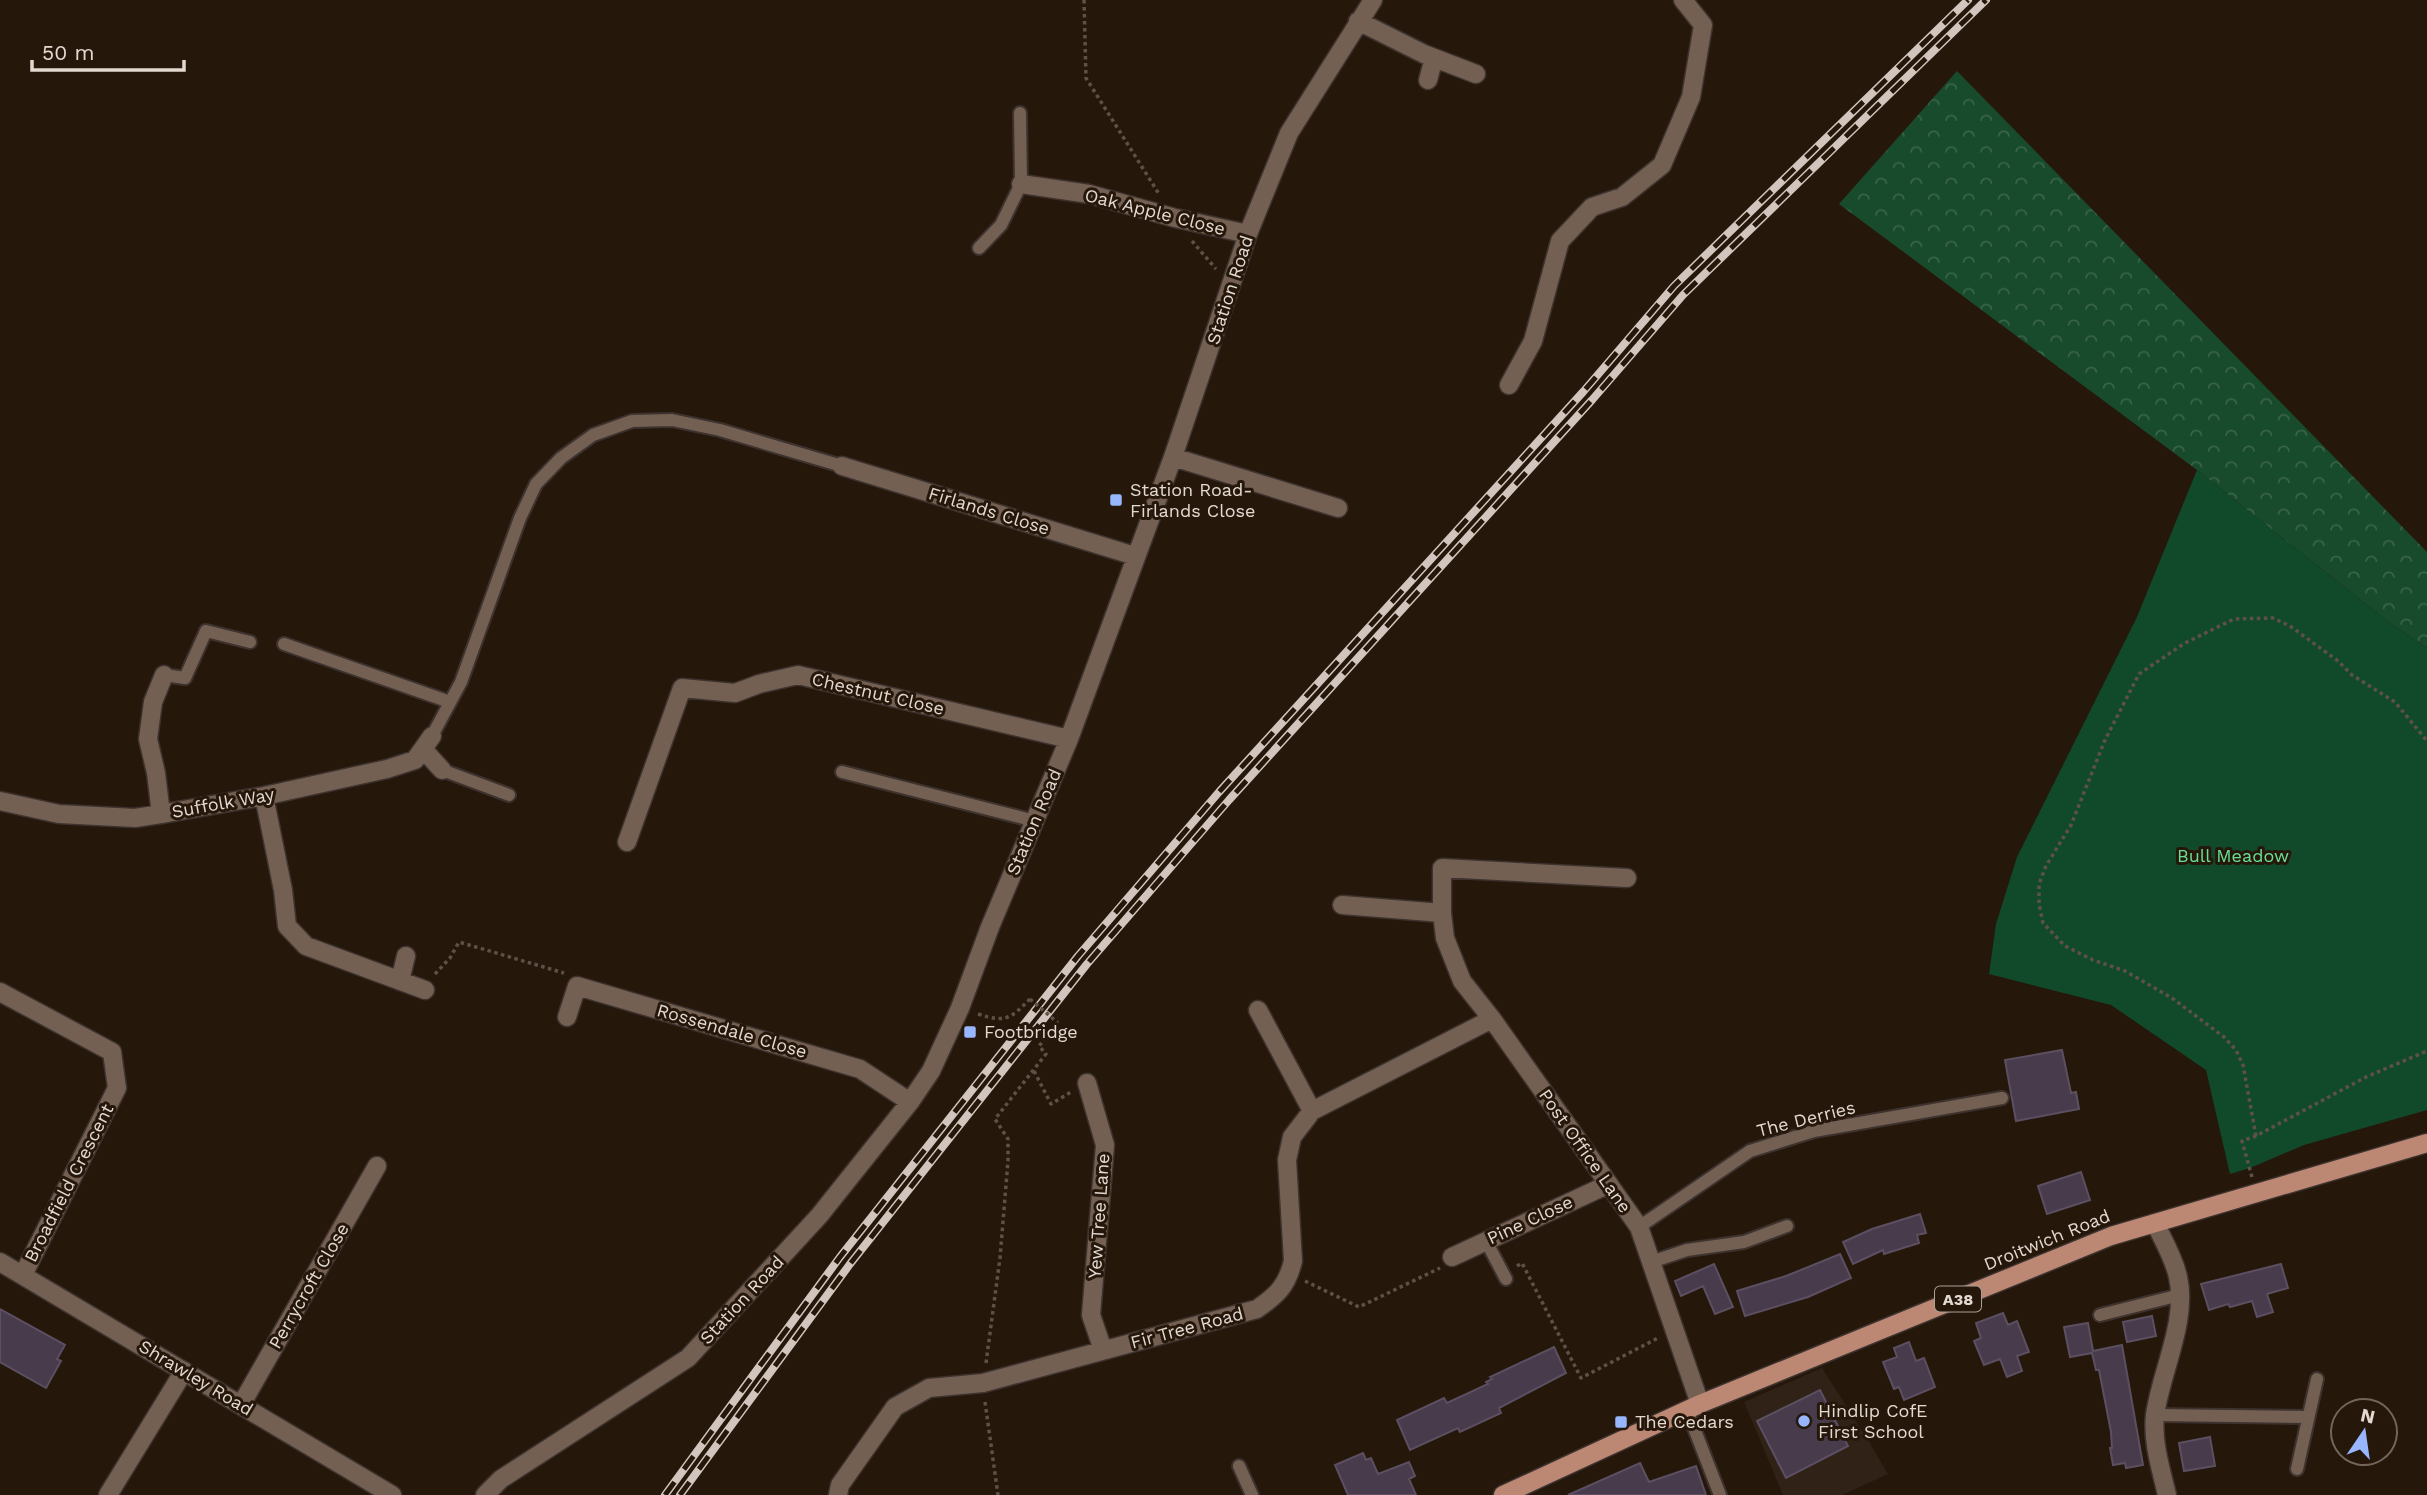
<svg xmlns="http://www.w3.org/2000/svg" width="2427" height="1495" viewBox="0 0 2427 1495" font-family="'Work Sans',sans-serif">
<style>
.commercial{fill:#302217}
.green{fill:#114a2a}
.forest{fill:url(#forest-crowns)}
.building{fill:#473b4c;stroke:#5b4f61;stroke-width:2}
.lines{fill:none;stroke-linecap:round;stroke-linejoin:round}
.service-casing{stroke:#3d322e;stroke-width:16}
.minor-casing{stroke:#3d322e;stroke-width:21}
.primary-casing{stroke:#3d322e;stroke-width:21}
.path{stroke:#5f5147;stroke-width:3.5;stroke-dasharray:3.5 3.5;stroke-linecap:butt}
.service{stroke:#736052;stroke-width:12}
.minor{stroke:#736052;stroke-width:18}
.primary{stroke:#bc8874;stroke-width:18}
.rail-casing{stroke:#d1c5bd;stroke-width:8}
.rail{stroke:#26170b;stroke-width:5;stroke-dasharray:16;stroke-linecap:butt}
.path-bridge{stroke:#5f5147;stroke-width:3.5;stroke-dasharray:3.5 3.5;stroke-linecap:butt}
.poi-dot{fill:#97b6fd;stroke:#26170b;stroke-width:2.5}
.labels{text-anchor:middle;stroke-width:6;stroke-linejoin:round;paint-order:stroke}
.shield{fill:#26170b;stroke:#ab9f96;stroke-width:2}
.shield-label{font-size:16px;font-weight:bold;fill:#e4d9d1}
.street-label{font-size:18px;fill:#e4d9d1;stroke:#26170b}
.poi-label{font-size:18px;fill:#e4d9d1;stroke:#26170b;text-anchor:start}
.park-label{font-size:18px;fill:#65e094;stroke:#26170b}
</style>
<defs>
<pattern id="forest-crowns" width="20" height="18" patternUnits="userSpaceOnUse" patternTransform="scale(1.75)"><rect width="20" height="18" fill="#184a2c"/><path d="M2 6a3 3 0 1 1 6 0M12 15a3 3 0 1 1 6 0" fill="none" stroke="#39644a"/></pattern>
</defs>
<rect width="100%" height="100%" fill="#26170b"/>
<path class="commercial" d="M1822 1368 1868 1440 1888 1474 1842 1495H1783L1744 1402Z"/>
<path class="green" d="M2197 470 2391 624 2427 648V1110L2304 1145 2250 1168 2230 1174 2206 1070 2111 1005 1989 974 1996 924 2017 857 2137 617Z"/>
<path class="forest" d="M1957 71 2427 552V648L2391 624 2197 470 1839 204Z"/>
<path class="building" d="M2062 1050 2071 1093 2076 1092 2079 1109 2016 1121 2005 1060Z
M2081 1172 2090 1200 2047 1214 2038 1186Z
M1920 1214 1926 1233 1917 1235 1919 1243 1884 1254 1883 1250 1853 1264 1843 1242 1872 1229Z
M1840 1254 1851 1278 1808 1297 1745 1316 1737 1291 1786 1276Z
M1714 1264 1733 1307 1715 1314 1703 1286 1681 1296 1675 1281Z
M2281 1264 2288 1288 2267 1294 2273 1312 2257 1317 2252 1301 2230 1307 2228 1304 2209 1310 2201 1284Z
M0 1309 65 1345 57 1359 61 1361 46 1388 0 1362Z
M2003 1313 2008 1325 2017 1321 2029 1352 2017 1356 2022 1371 2007 1377 2000 1359 1984 1365 1974 1341 1981 1338 1976 1323Z
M2152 1316 2156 1336 2127 1342 2123 1322Z
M2088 1323 2093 1351 2122 1345 2143 1465 2126 1468 2125 1463 2113 1465 2110 1448H2112L2111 1432 2099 1370H2096L2092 1353 2070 1357 2064 1327Z
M1909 1342 1916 1361 1924 1358 1935 1387 1904 1400 1899 1387 1894 1389 1883 1362 1897 1357 1894 1348Z
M1554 1347 1566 1373 1499 1408 1501 1413 1460 1432 1458 1428 1410 1450 1397 1420 1444 1398 1447 1403 1488 1384 1486 1382 1492 1379 1490 1377Z
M1820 1390 1848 1446 1786 1478 1757 1421Z
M2210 1437 2215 1466 2184 1471 2179 1443Z
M1363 1453 1366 1460 1371 1458 1378 1474 1409 1462 1415 1476 1409 1479 1416 1495H1348L1335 1465Z
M1640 1463 1649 1482 1696 1466 1706 1495H1568Z"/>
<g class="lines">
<g class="service-casing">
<path id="service" d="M979 248 1001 225 1021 184 1020 113
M284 644 450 702
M164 675 185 678 206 631 250 642
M432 736 461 682 520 518 536 484 561 458 593 435 632 421 672 420 720 430 842 466
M442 770 509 795
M842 772 1035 821
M1639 1227 1750 1151 1814 1131 2002 1098
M1486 1241 1506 1279
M1651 1262 1687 1250 1744 1242 1787 1226
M2100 1315 2180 1295
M1687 1410 1720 1495
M2155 1415 2308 1417
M1239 1466 1252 1495
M2297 1469 2317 1379"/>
</g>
<g class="minor-casing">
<path id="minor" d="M1358 21 1424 54 1476 74
M1428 80 1434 58
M1021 184 1089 194 1175 218 1248 234
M1509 385 1533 341 1560 241 1592 207 1622 197 1662 165 1691 97 1703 25 1683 0
M1173 457 1338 508
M842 466 1135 556
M423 749 442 770
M264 796 283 890 287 926 306 946 425 990
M0 801 59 814 135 818 161 814 264 796 387 769 415 760 432 736
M161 814 156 773 148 739 153 702 164 675
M627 842 682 688 735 693 759 684 798 675 1069 739
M1342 905 1442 913V868L1627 878
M1442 913 1445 938 1462 981 1492 1019 1639 1227 1700 1404
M400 981 406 956
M0 992 112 1052 117 1088 23 1275
M1258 1010 1312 1111
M567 1017 577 986 860 1069 910 1102
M1087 1083 1105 1145 1091 1315 1103 1350
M2155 1223C2163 1240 2174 1258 2178 1277 2188 1320 2161 1372 2155 1415 2152 1442 2161 1469 2167 1495
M1452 1257 1609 1184
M0 1262 392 1495
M241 1405 377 1166
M108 1495 184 1371
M485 1495 501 1479 688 1358 819 1216 910 1102 931 1071 960 1008 990 927 1069 739 1173 457 1248 234 1289 133 1373 0
M838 1495 840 1485 895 1407 929 1388 983 1383 1257 1309C1277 1295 1287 1286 1293 1261L1287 1160 1292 1137 1312 1111 1492 1019"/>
</g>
<g class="primary-casing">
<path id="primary" d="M1503 1495 1700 1404 2111 1236 2427 1143"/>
</g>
<path class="path" d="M1084 0 1086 78 1159 194
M1192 241 1216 269
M435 974 450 958 459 942 564 973
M978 1014C1006 1023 1010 1019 1030 999
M1034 1071 1051 1104 1071 1092
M2256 1136 2243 1065 2236 1050 2224 1037 2172 998 2125 971 2093 960 2065 946 2043 923 2039 904V884L2046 866 2071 825 2105 740 2139 674 2185 643 2234 619 2273 618 2290 626 2338 661 2352 675 2395 702 2427 741
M2252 1177 2242 1141 2256 1136 2366 1077 2427 1051
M1517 1266 1522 1263 1581 1378 1658 1338
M1305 1281 1359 1307 1440 1268
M986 1363 1000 1258 1008 1161V1139L995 1119 1046 1054 1039 1046 1058 1023
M985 1402 998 1495"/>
<use href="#service" class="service"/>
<use href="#minor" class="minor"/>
<use href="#primary" class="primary"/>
<g class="rail-casing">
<path id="rail" d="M665 1495 840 1257 1078 956 1219 792 1583 392 1674 286 1968 0
M680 1495 850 1264 1087 964 1229 800 1592 400 1683 295 1986 0"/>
</g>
<use href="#rail" class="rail"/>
<path class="path-bridge" d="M1030 999 1058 1023"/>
</g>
<g class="poi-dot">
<rect x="1109" y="493" width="14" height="14" rx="3.5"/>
<rect x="963" y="1025" width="14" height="14" rx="3.5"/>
<circle cx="1804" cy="1421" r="7"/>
<rect x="1614" y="1415" width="14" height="14" rx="3.5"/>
</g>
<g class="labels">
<rect class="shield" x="1935" y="1286.5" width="46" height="25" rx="5"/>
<g class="shield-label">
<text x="1958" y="1305">A38</text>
</g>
<g class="street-label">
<text transform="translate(1155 212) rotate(14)" y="6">Oak Apple Close</text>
<text transform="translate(1230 290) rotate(-72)" y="6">Station Road</text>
<text transform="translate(989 511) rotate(17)" y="6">Firlands Close</text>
<text transform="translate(878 694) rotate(13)" y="6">Chestnut Close</text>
<text transform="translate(223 803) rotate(-10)" y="6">Suffolk Way</text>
<text transform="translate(1034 822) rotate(-67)" y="6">Station Road</text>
<text transform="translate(732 1031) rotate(16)" y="6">Rossendale Close</text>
<text transform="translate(1806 1119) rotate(-14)" y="6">The Derries</text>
<text transform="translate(1585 1151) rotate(55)" y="6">Post Office Lane</text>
<text transform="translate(69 1183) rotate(-63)" y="6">Broadfield Crescent</text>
<text transform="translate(1099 1216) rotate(-86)" y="6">Yew Tree Lane</text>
<text transform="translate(1530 1220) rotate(-25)" y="6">Pine Close</text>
<text transform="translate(2047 1240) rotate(-22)" y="6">Droitwich Road</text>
<text transform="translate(309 1286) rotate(-60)" y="6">Perrycroft Close</text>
<text transform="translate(742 1300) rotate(-47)" y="6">Station Road</text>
<text transform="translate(1187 1328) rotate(-15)" y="6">Fir Tree Road</text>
<text transform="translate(196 1378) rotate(31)" y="6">Shrawley Road</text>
</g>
<g class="poi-label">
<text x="1130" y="496">Station Road-<tspan x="1130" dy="21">Firlands Close</tspan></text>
<text x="984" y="1038">Footbridge</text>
<text x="1818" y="1417">Hindlip CofE<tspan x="1818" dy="21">First School</tspan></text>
<text x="1635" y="1428">The Cedars</text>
</g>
<g class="park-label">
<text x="2233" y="862">Bull Meadow</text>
</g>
</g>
<g transform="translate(2364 1432) rotate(13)"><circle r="33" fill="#26170b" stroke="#72655a" stroke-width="2"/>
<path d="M0-5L12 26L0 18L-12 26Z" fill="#97b6fd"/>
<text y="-10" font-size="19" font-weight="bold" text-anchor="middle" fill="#e4d9d1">N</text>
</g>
<path d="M32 60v10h152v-10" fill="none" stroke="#e4d9d1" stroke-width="3.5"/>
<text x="42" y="60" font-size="21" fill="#e4d9d1" stroke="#26170b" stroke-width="5" paint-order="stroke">50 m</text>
</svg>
